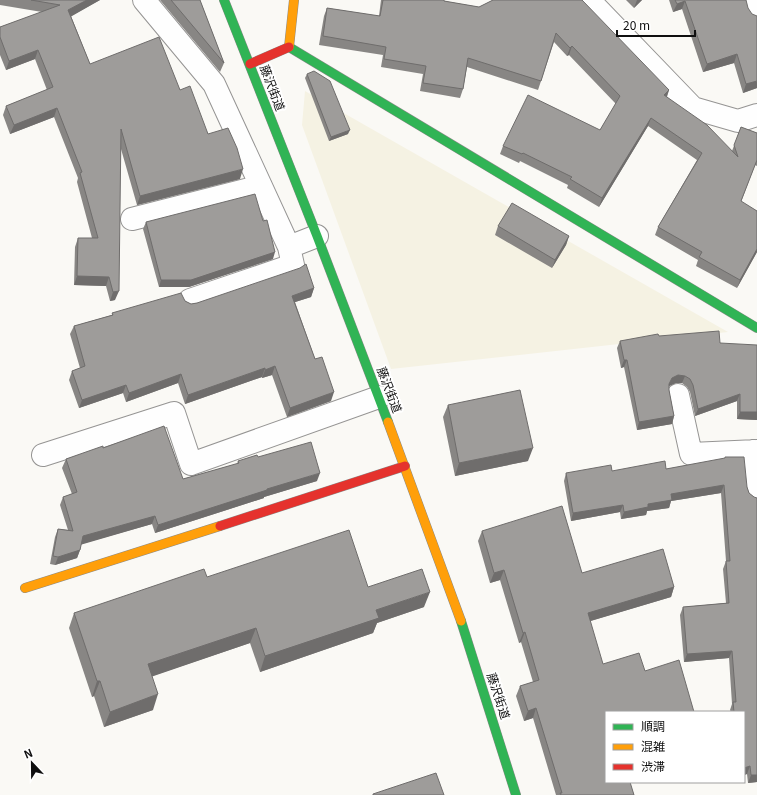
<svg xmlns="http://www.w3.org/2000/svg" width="757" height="795" viewBox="0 0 757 795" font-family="Georgia,'Noto Sans JP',serif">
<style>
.farmland{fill:#f5f2e3}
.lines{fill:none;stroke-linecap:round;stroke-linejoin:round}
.street-casing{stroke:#959493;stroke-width:24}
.fast-casing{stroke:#8b8b89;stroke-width:10}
.slow-casing{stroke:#8b8b89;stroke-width:10}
.jam-casing{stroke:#8b8b89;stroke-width:10}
.street{stroke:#fefefe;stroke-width:22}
.fast{stroke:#30b455;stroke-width:9}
.slow{stroke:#ff9f0a;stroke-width:9}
.jam{stroke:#e5322d;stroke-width:9}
.wall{fill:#888684}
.shaded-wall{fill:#6f6d6c}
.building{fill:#9e9c9a;stroke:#6f6d6c}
.labels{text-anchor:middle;stroke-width:4;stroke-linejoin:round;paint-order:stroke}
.street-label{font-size:12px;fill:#0f0f0f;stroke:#fff}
</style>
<rect width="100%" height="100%" fill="#faf9f5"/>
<path class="farmland" d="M305 91 728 332 391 369 302 125Z"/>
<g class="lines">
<g class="street-casing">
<path id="street" d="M144 0 214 84 289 247 317 236
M589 0 693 108 738 121 757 115
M753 0 757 13
M132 219 261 186
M190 300 293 265 289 247
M678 395 691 454 757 451
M753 451 757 494
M43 455 174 413 191 464 379 397"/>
</g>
<g class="fast-casing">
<path id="fast" d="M224 0 317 236 388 422
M289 47 757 328
M461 621 516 795"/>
</g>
<g class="slow-casing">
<path id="slow" d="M289 47 294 0
M388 422 461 621
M25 588 220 526"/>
</g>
<g class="jam-casing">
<path id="jam" d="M250 64 289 47
M220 526 405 466"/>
</g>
<use href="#street" class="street"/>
<use href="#fast" class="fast"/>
<use href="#slow" class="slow"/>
<use href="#jam" class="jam"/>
</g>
<path class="wall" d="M0 0H100L71 16 90 64 180 90 208 134 240 179 137 205 121 149 115 300 110 301 106 286 74 285 75 247 78 238H92L77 182 78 178 54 117 10 134 3 115 6 106 47 90 35 59 6 70 0 55V27L42 12 0 5Z
M160 0H200L224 63 220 72Z
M381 0H444V1L479 7 493 0 669 90 667 97 732 151 741 127 757 133V166L755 165 741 202 757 211V252L737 288 696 266 698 260 655 235 658 227 697 160 648 126 599 207 567 188 568 185 520 161 519 163 500 154 503 146 600 130 616 104 569 55 567 56 554 42 538 90 467 67 463 89 460 98 420 91 423 74 381 67 383 55 319 45 324 16 327 8 379 16Z
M626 0H642L634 8Z
M669 0H746L757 88 743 93 734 63 703 72 682 9 673 12Z
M307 74 348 134 329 141 305 78Z
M146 222 273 259 189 287H159L143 229Z
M498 226 569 236 566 245 552 268 495 235Z
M314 288 311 297 295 302 315 359 331 401 287 417 272 375 262 378V377L185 404 178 383 126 402 123 393 79 408 69 380 72 371 80 368 70 334 74 326 112 315V313L185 301 191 304 197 303Z
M659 336 720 343 757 420 737 419V401L695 416 690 392 687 387 682 383H676L669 386V390L674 416 672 424 637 430 624 367 621 368 617 348 620 341Z
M448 405 528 461 455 476 443 417Z
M103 448 183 479 237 464 238 461 258 457 317 481 264 497V498L155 533 152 524 81 544 80 550 77 558 55 565 50 564 55 537 58 529 68 530 60 505 63 497 72 494 62 468 66 459Z
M725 457 747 487 749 493 754 497 757 782 748 783 747 774 744 775V712H731L730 710 732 704 729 658 684 662 680 615 683 607 726 603 723 569 726 561 721 493 671 501 669 508 647 511 646 515 621 519 620 512 571 521 564 481 566 473 666 469 725 459Z
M482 531 582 573 674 587 671 597 590 621 606 712 634 795H556L533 718 524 721 516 696 520 686 533 682 521 642 519 643 500 580 490 583 478 541Z
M207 577 368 587 424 607 377 623 373 633 260 672 250 643 152 676 153 710 104 727 94 696 92 697 69 628 74 613Z"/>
<path class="shaded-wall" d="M87 0H100L65 20 68 10Z
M637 0H642L634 8Z
M685 1 682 9 673 12 677 4Z
M572 46 569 55 567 56 570 48Z
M38 50 35 59 6 70 9 61Z
M737 54 734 63 703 72 707 64Z
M757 81V88L743 93 746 84Z
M669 90 666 98 664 95Z
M57 108 54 117 10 134 14 125Z
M651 118 648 126 599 207 602 198Z
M350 130 348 134 329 141 331 137Z
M243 169 240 179 137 205 140 196Z
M569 236 566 245 552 268 555 260Z
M757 249V252L737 288 740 280Z
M275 252 273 259 189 287H159L161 280Z
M77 276 109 277 106 286 74 285Z
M314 288 311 297 289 304 292 296Z
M119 291 115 300 110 301 113 292Z
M624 360H627L624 367 621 368Z
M275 366 272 375 262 378 265 370Z
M265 368 262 377 185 404 188 395Z
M181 374 178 383 126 402 129 393Z
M678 375 685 376 682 383H676L669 386 666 392 669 384 672 378Z
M126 385 123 393 79 408 82 400Z
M334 392 331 401 287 417 290 408Z
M740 394 737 401 695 416 698 409Z
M740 412H757V420L737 419Z
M674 416 672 424 637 430 639 422Z
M533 448 528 461 455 476 459 463Z
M320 473 317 481 264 497V498L155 533 158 525 267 489Z
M724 485 721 493 671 501 669 508 647 511 646 515 621 519 624 512 648 504 671 494Z
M623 505 620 512 571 521 573 513Z
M155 516 152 524 80 545 83 536Z
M80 550 77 558 55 565 58 557Z
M504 570 500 580 490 583 494 573Z
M674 587 671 597 584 623 588 613Z
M430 592 424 607 377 623 373 633 260 672 265 656 376 610Z
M256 628 250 643 142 680 148 664Z
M525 632 521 642 519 643 523 633Z
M732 651 729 658 684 662 687 654Z
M97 681H100L94 696 92 697Z
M158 694 153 710 104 727 110 712Z
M536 708 533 718 524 721 528 711Z
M750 766 747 774 744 775V768Z
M751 775H757V782L748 783Z"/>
<path class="building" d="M31 0H87L68 10 90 64 159 37 180 90 190 86 208 134 228 128 237 148 243 169 140 196 121 129 119 291 113 292 109 277 77 276 78 238H98L80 173 82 172 57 108 14 125 6 106 53 87 38 50 9 61 0 37V27L60 5Z
M171 0H200L224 63Z
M383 0H444V1L479 7 493 0H582L669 90 664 95 707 125 738 157 734 145 741 127 757 133V160L741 201 757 211V249L740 280 699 257 702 252 658 227 702 153 651 118 602 198 570 179 572 177 523 153 522 154 503 146 528 95 600 130 620 96 572 46 570 48 556 33 541 81 468 58 463 89 423 83 426 66 384 59 386 47 323 36 327 8 380 16Z
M675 0H746L748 8 752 14 757 16V81L746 84 737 54 707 64 685 1 677 4Z
M314 71 330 81 350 130 331 137 307 74Z
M255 194 263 221 267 220 275 252 191 280H161L146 222Z
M512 203 569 236 555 260 498 226Z
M306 264 314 288 292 296 315 359 322 357 334 392 290 408 275 366 265 370V368L188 395 181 374 129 393 126 385 82 400 72 371 85 366 74 326 113 315 112 313 181 293 185 301 191 304 197 303 300 268Z
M719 331 720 343 757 345V412H740V394L698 409 693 385 690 379 685 376 678 375 672 378 669 384V390L674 416 639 422 627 360H624L620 341 658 334 659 336Z
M520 390 533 448 459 463 448 405Z
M164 426 183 479 239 463 238 461 257 455 258 457 311 442 320 473 267 489V490L158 525 155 516 83 536 80 550 58 557 53 556 58 529 73 531 63 497 77 492 66 459 103 446V448Z
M725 457H744L747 487 749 493 754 497 757 498V775H751L750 766 744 768V712H734L733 702H736L732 651 687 654 683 607 729 603 726 561H730L724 485 671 494 672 500 648 504V507L624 512 623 505 573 513 566 473 611 465 612 471 665 461 666 469 725 458Z
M562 506 582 573 663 549 674 587 588 613 603 664 639 653 645 671 679 660 694 712H606V782H630L634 795H561L560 793H562L536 708 528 711 520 686 539 680 525 632 523 633 504 570 494 573 482 531Z
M349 530 368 587 422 569 430 592 376 610 379 618 265 656 256 628 148 664 158 694 110 712 100 681H97L74 613 204 569 207 577Z
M436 773 444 795H373V794Z"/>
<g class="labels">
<g class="street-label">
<text transform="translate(272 88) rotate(69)" y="4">藤沢街道</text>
<text transform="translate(389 390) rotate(69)" y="4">藤沢街道</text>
<text transform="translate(498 696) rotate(72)" y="4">藤沢街道</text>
</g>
</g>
<rect x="605" y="711" width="140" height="72" fill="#ffffff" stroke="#9f9f9f"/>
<rect x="613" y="724" width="20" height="6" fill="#30b455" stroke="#9f9f9f"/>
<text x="641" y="731" font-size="12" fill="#0f0f0f">順調</text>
<rect x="613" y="744" width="20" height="6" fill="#ff9f0a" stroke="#9f9f9f"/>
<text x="641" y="751" font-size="12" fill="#0f0f0f">混雑</text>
<rect x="613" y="764" width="20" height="6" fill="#e5322d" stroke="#9f9f9f"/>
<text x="641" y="771" font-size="12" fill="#0f0f0f">渋滞</text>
<g transform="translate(32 763) rotate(338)" stroke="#ffffff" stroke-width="3" paint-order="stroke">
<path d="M0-3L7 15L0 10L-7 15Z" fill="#0f0f0f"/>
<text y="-6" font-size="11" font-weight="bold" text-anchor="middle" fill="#0f0f0f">N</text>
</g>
<path d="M617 30v6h78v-6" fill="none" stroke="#0f0f0f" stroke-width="2"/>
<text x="623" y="30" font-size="12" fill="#0f0f0f" stroke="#ffffff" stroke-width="3" paint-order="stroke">20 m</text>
</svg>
